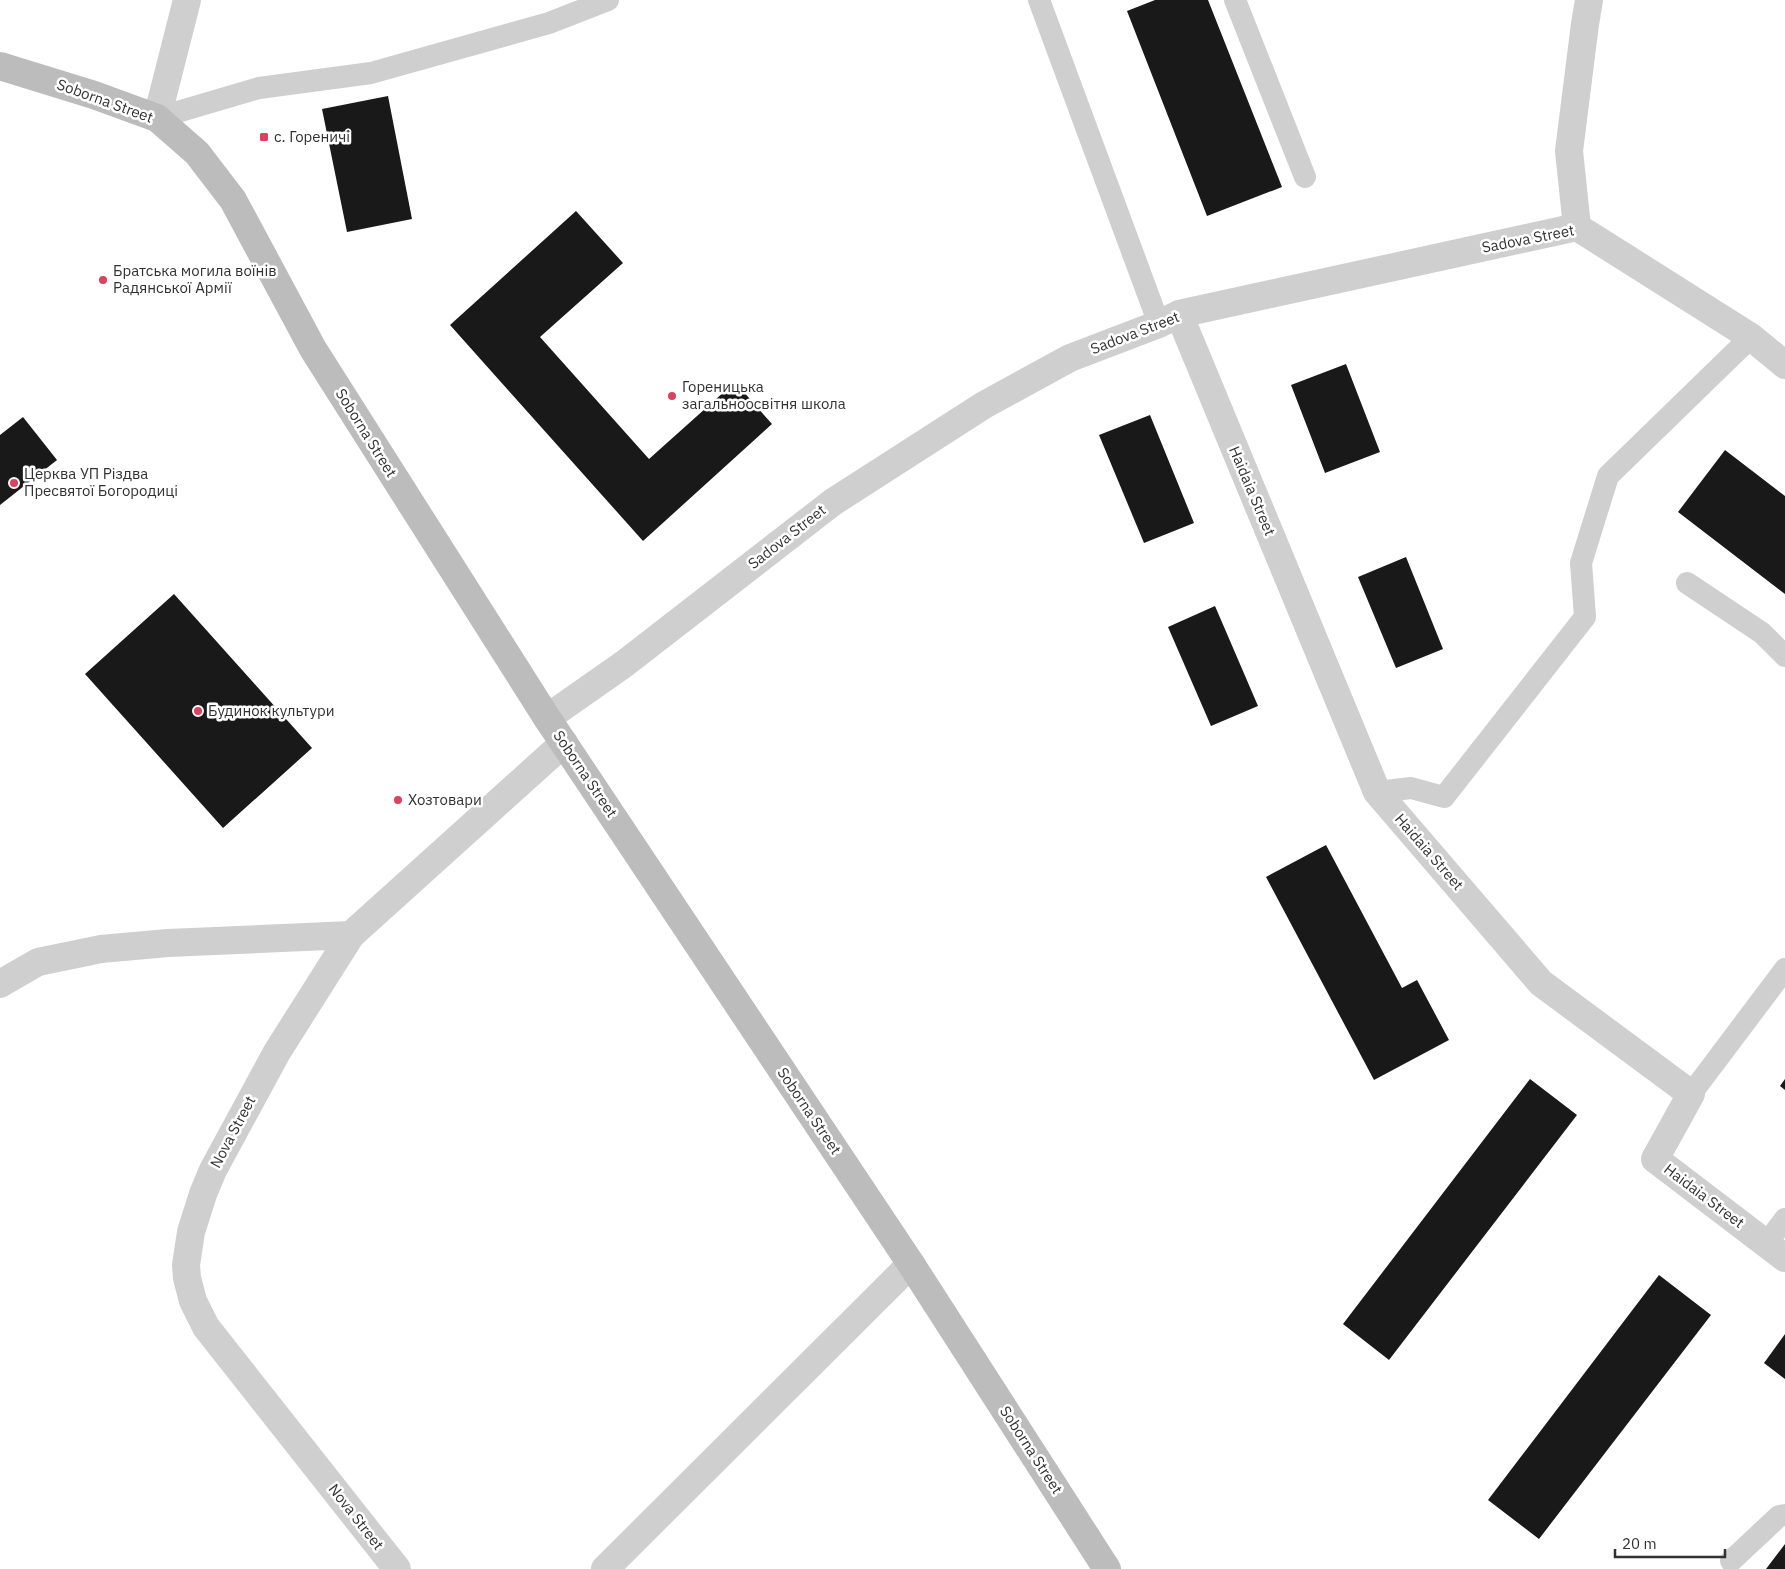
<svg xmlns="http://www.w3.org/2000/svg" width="1785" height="1569" viewBox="0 0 1785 1569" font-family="'IBM Plex Sans',sans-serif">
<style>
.building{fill:#191919}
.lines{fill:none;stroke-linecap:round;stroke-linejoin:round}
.service{stroke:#cfcfcf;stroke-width:22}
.minor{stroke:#cfcfcf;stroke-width:28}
.secondary{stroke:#bcbcbc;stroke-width:28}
.poi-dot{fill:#dd4060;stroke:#fff;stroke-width:2}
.labels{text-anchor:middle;stroke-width:5;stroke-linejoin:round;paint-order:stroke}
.street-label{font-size:15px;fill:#323232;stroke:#fff}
.poi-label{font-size:15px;fill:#323232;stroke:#fff;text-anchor:start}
</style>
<rect width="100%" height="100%" fill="#fff"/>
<path class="building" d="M1155 0H1208L1282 187 1207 216 1127 11Z
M388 96 412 219 347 232 322 109Z
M576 211 623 263 540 337 649 459 735 382 772 424 643 541 450 325Z
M1346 364 1380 452 1325 473 1291 385Z
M1150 415 1194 523 1144 543 1099 435Z
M23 417 57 460 0 505V435Z
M1725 450 1785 496V594L1678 512Z
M1406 557 1443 649 1396 668 1358 577Z
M174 594 312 748 223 828 85 674Z
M1215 606 1258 706 1211 726 1168 627Z
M1326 845 1402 988 1417 980 1449 1040 1374 1080 1266 877Z
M1530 1079 1577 1115 1389 1360 1343 1324Z
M1785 1079V1090L1780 1086Z
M1659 1275 1711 1315 1539 1539 1488 1500Z
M1785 1334V1379L1764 1363Z
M1785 1544V1569H1766Z"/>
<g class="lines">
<path class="service" d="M1039 0 1159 324
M1235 0 1305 177
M157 118 259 88 371 73 549 23 608 0
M1687 583 1762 633 1785 656
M1377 792 1411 788 1444 797 1585 617 1581 563 1608 476 1751 337
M1691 1094 1785 969
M1766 1244 1785 1219
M1731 1561 1779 1516 1785 1515"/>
<path class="minor" d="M157 118 187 0
M1577 227 1569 151 1585 24 1589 0
M1179 314 1377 792 1541 983 1691 1094 1655 1159 1785 1258
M547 718 624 664 833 502 984 405 1070 358 1159 324 1179 314 1577 227 1751 337 1785 365
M0 984 38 962 101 949 168 943 351 935
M397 1569 206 1327 193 1301 187 1278 186 1265 191 1232 203 1194 213 1170 277 1052 351 935 564 743
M605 1569 911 1264"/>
<path class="secondary" d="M0 66 94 95 157 118 197 153 233 200 313 349 547 718 911 1264 1107 1569"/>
</g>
<g class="poi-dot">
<rect x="259" y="132" width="10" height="10" rx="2.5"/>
<circle cx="103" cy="280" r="5"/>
<circle cx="672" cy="396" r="5"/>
<circle cx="14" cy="483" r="5"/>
<circle cx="198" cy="711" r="5"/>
<circle cx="398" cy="800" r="5"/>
</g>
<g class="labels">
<g class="street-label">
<text transform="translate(105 101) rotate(20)" y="5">Soborna Street</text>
<text transform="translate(1528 239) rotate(-11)" y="5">Sadova Street</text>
<text transform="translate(1135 333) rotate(-21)" y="5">Sadova Street</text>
<text transform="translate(366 433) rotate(58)" y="5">Soborna Street</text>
<text transform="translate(1252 491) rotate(67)" y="5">Haidaia Street</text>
<text transform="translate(787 537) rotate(-38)" y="5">Sadova Street</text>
<text transform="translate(585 774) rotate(56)" y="5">Soborna Street</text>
<text transform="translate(1429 852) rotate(49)" y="5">Haidaia Street</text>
<text transform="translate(809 1111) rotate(56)" y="5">Soborna Street</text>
<text transform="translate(233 1132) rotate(-62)" y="5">Nova Street</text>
<text transform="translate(1704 1196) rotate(37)" y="5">Haidaia Street</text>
<text transform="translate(1031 1450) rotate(57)" y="5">Soborna Street</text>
<text transform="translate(356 1517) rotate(52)" y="5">Nova Street</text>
</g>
<g class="poi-label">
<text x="274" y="142">с. Гореничі</text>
<text x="113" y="276">Братська могила воїнів<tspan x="113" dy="17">Радянської Армії</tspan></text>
<text x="682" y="392">Гореницька<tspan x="682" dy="17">загальноосвітня школа</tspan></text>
<text x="24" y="479">Церква УП Різдва<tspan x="24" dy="17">Пресвятої Богородиці</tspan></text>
<text x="208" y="716">Будинок культури</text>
<text x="408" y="805">Хозтовари</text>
</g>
</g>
<path d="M1615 1549v8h110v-8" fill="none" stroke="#323232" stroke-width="2.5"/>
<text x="1622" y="1549" font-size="15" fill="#323232" stroke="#ffffff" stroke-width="4" paint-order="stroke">20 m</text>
</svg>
